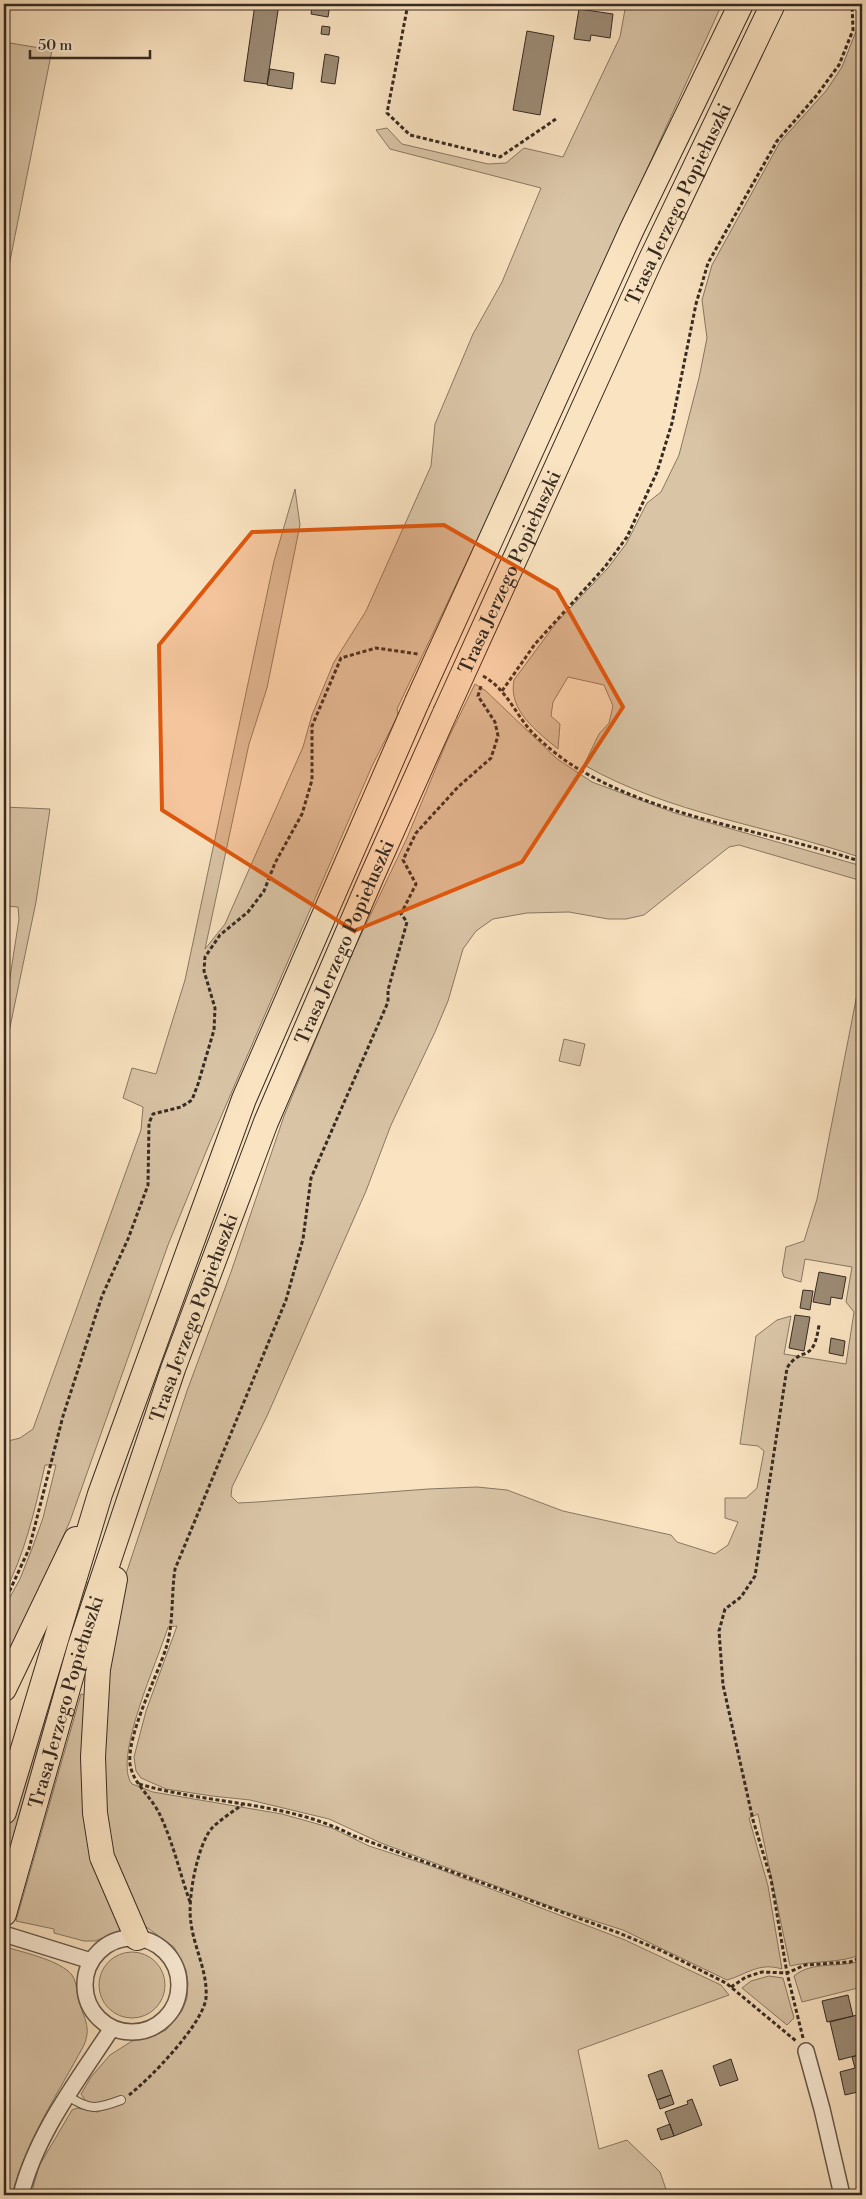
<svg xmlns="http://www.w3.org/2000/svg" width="866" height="2199" viewBox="0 0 866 2199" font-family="'Libre Bodoni',serif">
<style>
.green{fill:#d9c4a6;stroke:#887864}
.building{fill:#9c8b75;stroke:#362b23}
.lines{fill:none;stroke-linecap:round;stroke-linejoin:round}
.lane-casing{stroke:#67594a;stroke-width:10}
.street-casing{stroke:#67594a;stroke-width:18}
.primary-casing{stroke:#362b23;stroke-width:26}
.path{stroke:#362b23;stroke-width:3;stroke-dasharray:4 2.5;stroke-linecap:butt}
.lane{stroke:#fcedd7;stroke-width:8}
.street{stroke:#fcedd7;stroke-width:15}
.primary{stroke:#fae3c1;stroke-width:24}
.primary-bridge-casing{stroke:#362b23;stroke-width:26;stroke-linecap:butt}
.primary-bridge{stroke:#fae3c1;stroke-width:24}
.marked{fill:#df570d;fill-opacity:0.2;stroke:#df570d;stroke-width:4;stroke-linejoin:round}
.labels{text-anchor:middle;stroke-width:5;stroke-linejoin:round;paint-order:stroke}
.street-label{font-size:19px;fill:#362b23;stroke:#fcedd7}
</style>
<rect width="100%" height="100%" fill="#fae3c1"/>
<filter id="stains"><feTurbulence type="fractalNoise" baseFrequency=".004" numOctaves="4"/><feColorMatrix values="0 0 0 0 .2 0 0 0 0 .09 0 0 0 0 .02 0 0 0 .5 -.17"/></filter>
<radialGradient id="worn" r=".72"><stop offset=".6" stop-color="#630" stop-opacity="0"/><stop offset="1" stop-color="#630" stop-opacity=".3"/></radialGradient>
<path class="green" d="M626 4H722L515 460 397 709 398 715 372 766 208 1147 168 1245 70 1521 4 1670V1608L20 1579 33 1546 43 1518 56 1465H45C35 1510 25 1553 4 1594V1538L10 1522 4 1504V1442L20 1438 33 1429 141 1130 143 1107 123 1098 132 1068 156 1074 185 980 274 561 295 489 300 525 267 688 249 744 205 949 225 924 303 747 312 715 334 662 366 611 431 466 435 424 473 334 502 282 541 188 390 149 376 130 387 128 402 144 488 164 506 163 524 148 563 157 620 37Z
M862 16V858C770 826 670 814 584 765L599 734 609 723 613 706 604 685 568 677 553 702 551 716 560 724 558 749C537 731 508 711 514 680L556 623 608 568 626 544 647 503 661 492 679 455 699 378 707 338 702 300 712 265 780 142 826 91 842 67Z
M4 42 52 50 4 291Z
M475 684 486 691 556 758 592 782 675 813 862 866V881L739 845 729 847 644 915 626 919H608L569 912 527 913 493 919 476 931 463 949 448 1001 435 1032 391 1125 366 1191 267 1416 232 1487 231 1496 238 1503 257 1502 428 1489 477 1487 507 1490 563 1511 671 1535 677 1542 715 1554 728 1545 738 1522 725 1518V1498H746L757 1488 764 1451 758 1446 740 1444 756 1336 777 1320 791 1316 784 1354 846 1364 854 1312 846 1302 852 1267 805 1259 801 1282 784 1277 782 1271 786 1247 804 1241 817 1199 862 969V1954C840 1964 814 1960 790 1966L758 1814 749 1818 768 1886 782 1969C758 1962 748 1974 727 1980L623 1930 563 1911 381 1843 329 1819 250 1800 212 1796 166 1789 141 1778 136 1771 134 1757 146 1711 177 1626 168 1627C159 1658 112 1759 132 1784L153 1792 282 1814 332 1828 369 1846 431 1866 625 1940 721 1985 729 1995 578 2050 599 2149 627 2140 660 2172 668 2195H31L39 2166 72 2110 77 2108 97 2112 122 2103 120 2097 97 2104 87 2103 81 2094 91 2077 110 2055 132 2041 150 2037 166 2030 182 2011 187 1998 188 1983 186 1970 174 1947 142 1924 121 1878 111 1847 105 1808 103 1770 106 1685 125 1577 187 1391 231 1272 284 1116 348 962 407 838 447 741Z
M4 807 50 809 36 902 4 1056V1016L19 919 18 907 4 906Z
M564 1039 585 1044 580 1066 559 1061Z
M78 1580 89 1583 4 1875V1822Z
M81 1694 88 1695 124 1930 95 1941H84L54 1933V1929L16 1921Z
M9 1948C26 1953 61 1961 72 1975 78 1984 76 1995 80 2005 85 2020 91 2028 84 2045 58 2094 26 2140 12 2195H4V1967Z
M99 1985a33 33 0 1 1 66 0a33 33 0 1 1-66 0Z
M862 1960V1987L802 2002 794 1976C813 1960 840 1969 862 1960Z
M769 1976 783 1978 794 2018 787 2025 742 1988 751 1981Z"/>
<path class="building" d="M255 4H279L267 84 244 81Z
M300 4H330L328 17 311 14 312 6Z
M579 9 613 14 610 38 591 35 590 41 574 39Z
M322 26 330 27 329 35 321 34Z
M527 31 554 36 540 115 513 110Z
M325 54 339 57 335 84 321 82Z
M270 69 294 73 292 89 267 85Z
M819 1272 846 1277 842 1299 831 1297 830 1305 813 1302Z
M803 1290 813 1291 810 1310 800 1308Z
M795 1315 810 1317 804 1351 789 1348Z
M831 1338 845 1341 843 1356 829 1353Z
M848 1995 853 2016 827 2022 822 2001Z
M861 2014 862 2054 839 2060 830 2022Z
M862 2054V2091L845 2095 840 2072 855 2068 852 2057Z
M731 2059 738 2080 720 2086 713 2066Z
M662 2070 671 2095 657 2100 648 2075Z
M671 2095 674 2104 660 2109 657 2100Z
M692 2099 702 2125 674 2136 665 2112 688 2104 687 2101Z
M670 2124 674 2136 661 2140 657 2129Z"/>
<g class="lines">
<g class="lane-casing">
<path id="lane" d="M68 2096C90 2111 97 2109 121 2100"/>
</g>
<g class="street-casing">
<path id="street" d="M4 1934 91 1961
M85 1985a47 47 0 1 1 94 0a47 47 0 1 1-94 0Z
M806 2051 822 2109 842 2195
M21 2195C36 2134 78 2080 112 2028"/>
</g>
<g class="primary-casing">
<g id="primary">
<path d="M115 1579 98 1669 93 1757 95 1813 102 1857 137 1938"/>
<path d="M4 1689 76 1539"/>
<path d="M4 1812 100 1494 244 1099 417 702"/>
<path id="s1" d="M4 1914 80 1646 173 1369 266 1122 372 876 445 713"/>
</g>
</g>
<path class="path" d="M408 4 387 113 410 135 500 157 556 119
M483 676C505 688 514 711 530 730 544 745 563 760 580 770 666 820 770 831 862 862
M502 691 535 644 604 568 627 537 657 472 672 423 696 304 708 263 777 141 817 95 839 65 853 30 852 4
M4 1603 29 1549 63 1416 102 1296 128 1239 148 1185 149 1123 153 1114 181 1107 192 1100 198 1084 214 1030 215 1008 204 971 205 957 220 935 248 912 264 891 275 863 302 814 312 780V726L341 658 376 648 418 654
M139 1784C210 1805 288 1801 354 1836L619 1933 662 1951 726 1983 796 2041
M190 1902C180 1874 173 1842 160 1815 152 1797 133 1784 130 1764 127 1734 157 1677 166 1648 174 1623 171 1595 175 1569L286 1300 303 1239 311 1178 388 1002V990L407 922 401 914 416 884 403 860 416 833 458 787 491 758 498 736 495 722 478 696 481 686
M731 1987 746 1977 762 1972 787 1973 805 1965 850 1962 862 1957
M803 2038 787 1973 771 1879 753 1820 723 1685 719 1631 725 1609 741 1597 755 1576 787 1368C802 1344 813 1366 819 1325
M129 2095C150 2079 203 2024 206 1998 208 1972 194 1948 191 1923 187 1901 197 1845 212 1828 220 1820 232 1812 242 1805"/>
<use href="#lane" class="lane"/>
<use href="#street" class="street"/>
<use href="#primary" class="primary"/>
<g class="primary-bridge-casing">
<g id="primary-bridge">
<path d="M417 702 632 229 741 4"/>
<path id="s2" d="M445 713 650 261 773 4"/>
</g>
</g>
<use href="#primary-bridge" class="primary-bridge"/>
</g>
<path class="marked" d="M444 525 557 590 623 707 522 862 354 931 162 810 159 645 252 532Z"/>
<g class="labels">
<g class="street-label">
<text dy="7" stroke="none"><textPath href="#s2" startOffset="560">Trasa Jerzego Popiełuszki</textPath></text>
<text dy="7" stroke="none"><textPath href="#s2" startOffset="155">Trasa Jerzego Popiełuszki</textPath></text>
<text dy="7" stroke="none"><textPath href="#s1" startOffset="1031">Trasa Jerzego Popiełuszki</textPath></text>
<text dy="7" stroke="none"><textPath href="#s1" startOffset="626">Trasa Jerzego Popiełuszki</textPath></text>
<text dy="7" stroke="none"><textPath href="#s1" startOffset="221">Trasa Jerzego Popiełuszki</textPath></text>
</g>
</g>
<rect width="866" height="2199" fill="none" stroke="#fae3c1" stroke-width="20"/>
<rect x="5" y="5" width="856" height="2189" fill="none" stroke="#362b23" stroke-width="2.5"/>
<rect x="10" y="10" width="846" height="2179" fill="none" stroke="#362b23"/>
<path d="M30 50v8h120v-8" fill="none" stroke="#362b23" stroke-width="2.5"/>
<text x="38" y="50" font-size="15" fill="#362b23" stroke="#fcedd7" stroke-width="4" paint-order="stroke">50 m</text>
<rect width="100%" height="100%" filter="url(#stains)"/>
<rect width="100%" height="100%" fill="url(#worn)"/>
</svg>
